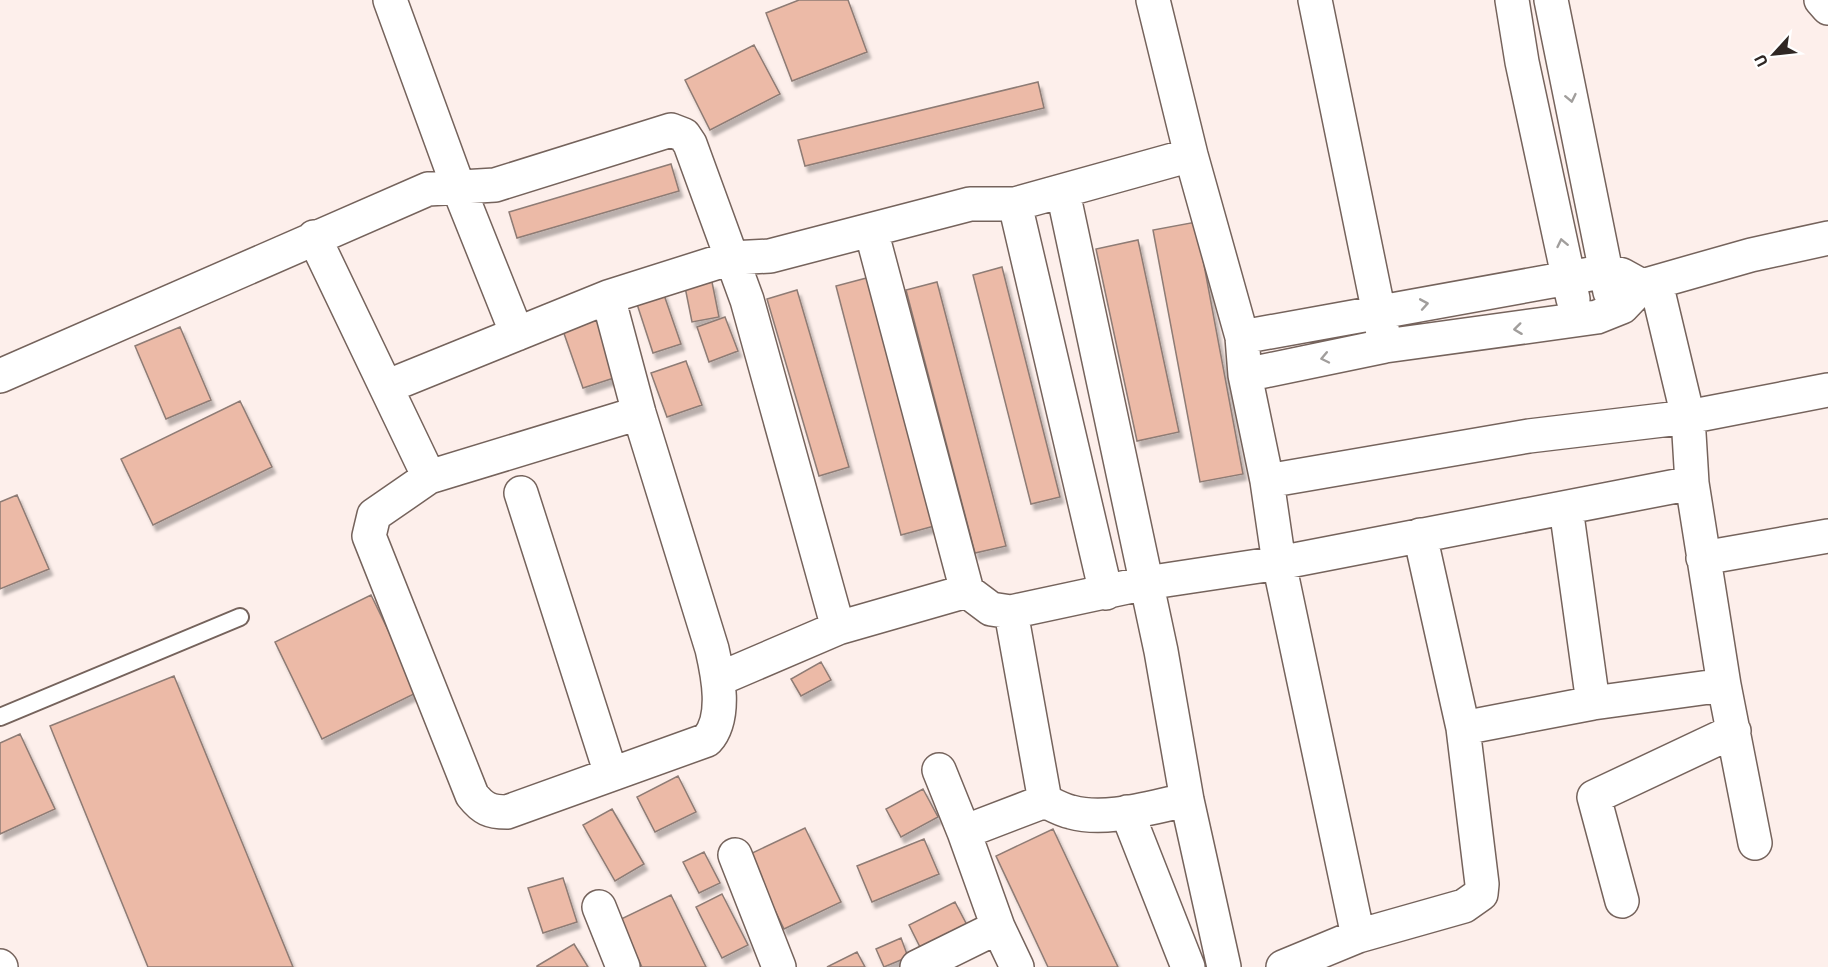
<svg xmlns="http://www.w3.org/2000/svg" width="1828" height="967" viewBox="0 0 1828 967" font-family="'Exo 2',sans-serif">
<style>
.building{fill:#ecbaa7;stroke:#8e7b74;stroke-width:1.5;filter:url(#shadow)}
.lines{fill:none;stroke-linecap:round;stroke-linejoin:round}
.service-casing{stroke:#75635c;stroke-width:20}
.minor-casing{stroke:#75635c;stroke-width:36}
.service{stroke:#fff;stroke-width:16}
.minor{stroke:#fff;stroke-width:33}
.oneway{stroke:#a19e9c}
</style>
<defs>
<filter id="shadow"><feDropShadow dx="3.5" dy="6" stdDeviation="1.5" flood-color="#0004"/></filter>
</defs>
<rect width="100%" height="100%" fill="#fdefeb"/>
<path class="building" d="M799 0H848L867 52 792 81 766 13Z
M754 45 780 94 710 130 685 80Z
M1038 82 1044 108 805 166 798 140Z
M671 164 679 191 517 238 509 212Z
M1196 222 1243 474 1200 482 1153 230Z
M1138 240 1179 432 1137 441 1096 249Z
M1002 267 1060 497 1031 504 973 275Z
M874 276 938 525 901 535 836 286Z
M712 282 719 317 692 322 685 287Z
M937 282 1006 546 975 553 906 290Z
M797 290 849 467 819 476 767 299Z
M663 292 681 344 653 353 636 301Z
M594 310 617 377 583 388 560 322Z
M725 317 738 351 709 362 697 327Z
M180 327 211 400 166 419 135 346Z
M686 361 702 405 667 417 651 373Z
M240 401 272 467 153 525 121 459Z
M17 495 49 569 0 589V502Z
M371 595 418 692 322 739 275 642Z
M821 662 831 680 801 696 791 679Z
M174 676 293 967H148L50 726Z
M20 734 55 809 0 834V743Z
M678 776 696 812 655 832 637 797Z
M923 789 938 817 901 837 886 809Z
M612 809 644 864 615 881 583 825Z
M805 828 841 902 784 929 748 855Z
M1053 829 1118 967H1048L996 856Z
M924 839 939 874 872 902 857 866Z
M704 852 720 883 699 893 683 862Z
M563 878 577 922 543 933 528 888Z
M722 894 748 945 722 958 696 907Z
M671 895 706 967H642L619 920Z
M955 902 969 929 923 953 909 925Z
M901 938 908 957 884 967 876 949Z
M574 944 588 967H537V966Z
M857 952 865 967H827Z"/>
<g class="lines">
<g class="service-casing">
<path id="service" d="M0 717 240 617"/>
</g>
<g class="minor-casing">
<path id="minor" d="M390 0 459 189 517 334
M1153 0 1191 155 1242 337 1245 375 1267 481 1279 563 1358 936
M1315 0 1383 333
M1512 0 1522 62 1573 299
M1551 0 1610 292
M1821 0 1828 8
M1063 192 1161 651 1187 800 1224 967
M1015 204 1106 593
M871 230 967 591 991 609 1011 612 1146 583 1279 563 1692 483
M314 237 429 477
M608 297 639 413 712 649C718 675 727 718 707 740L507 812C490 812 483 809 472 795L369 536 374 515 429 477 639 413
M1242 337 1607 271 1622 275 1642 286
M1245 375 1385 346 1597 317 1622 307 1642 286 1751 255 1828 238
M0 376 428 189 495 185 671 130 684 135 690 144 747 300 838 628
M386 387 608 297 731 258 770 256 970 204H1015L1191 155
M1267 481 1529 436 1688 417 1828 390
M521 493 611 774
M1566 508 1593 703
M1703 558 1828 536
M1011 612 1045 801
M719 679 838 628 967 591
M1724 685 1755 843
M1463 728 1593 703 1724 685 1692 483 1688 417 1656 283
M939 770 964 832
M1127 812 1188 967
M735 855 779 967
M1622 901 1594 797 1734 731
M599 907 623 967
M0 966 1 967
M917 967 998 927
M1017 967 998 927 964 832 1045 801C1053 805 1062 810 1071 812 1107 822 1151 807 1187 800
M1283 967 1358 936 1464 906 1481 894 1482 884 1463 728 1420 535"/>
</g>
<use href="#service" class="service"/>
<use href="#minor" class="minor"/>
</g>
<defs><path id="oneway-chevron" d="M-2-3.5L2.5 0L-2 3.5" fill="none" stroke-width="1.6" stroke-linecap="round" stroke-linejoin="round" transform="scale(1.5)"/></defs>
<g class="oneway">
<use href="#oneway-chevron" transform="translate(1571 98) rotate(78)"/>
<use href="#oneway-chevron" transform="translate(1562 243) rotate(-102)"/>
<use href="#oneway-chevron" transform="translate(1424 304) rotate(-10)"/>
<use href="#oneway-chevron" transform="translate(1518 329) rotate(173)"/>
<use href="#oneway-chevron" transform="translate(1325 358) rotate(168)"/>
</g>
<g transform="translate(1774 54) rotate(243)" stroke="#ffffff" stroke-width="4.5" paint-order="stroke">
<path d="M0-4.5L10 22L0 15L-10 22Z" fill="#2f2724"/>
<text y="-9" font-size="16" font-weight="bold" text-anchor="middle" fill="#2f2724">U</text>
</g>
</svg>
